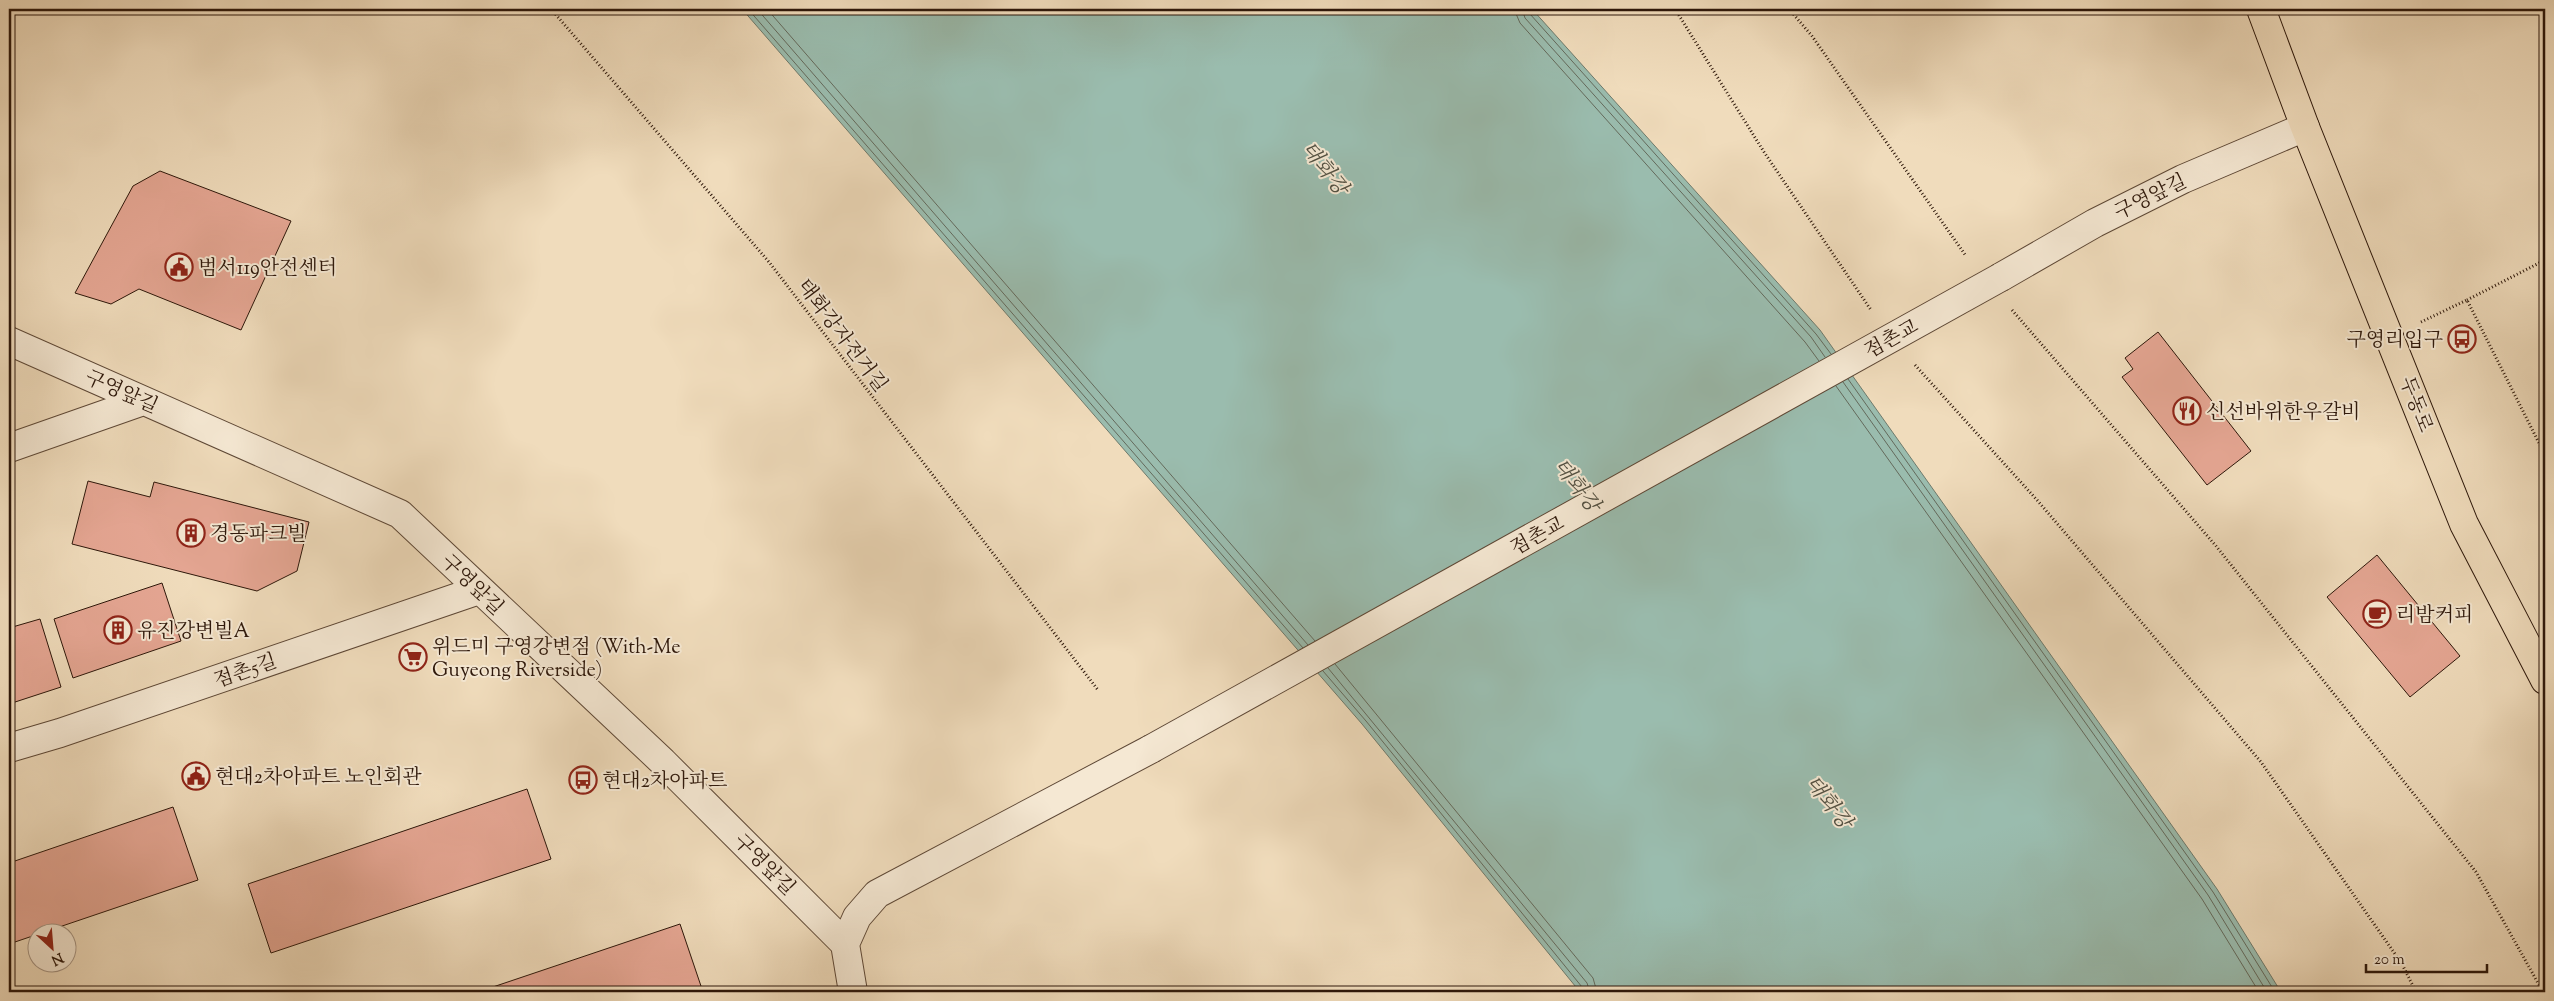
<svg xmlns="http://www.w3.org/2000/svg" width="2554" height="1001" viewBox="0 0 2554 1001" font-family="'Sorts Mill Goudy','Noto Serif KR',serif">
<style>
.water{fill:#9abcae;stroke:#6e7a6c}
.lines{fill:none;stroke-linecap:round;stroke-linejoin:round}
.shore{stroke:#646a5c;stroke-width:1}
.building{fill:#e5a693;stroke:#2d170a}
.minor-casing{stroke:#5e4836;stroke-width:30}
.major-casing{stroke:#2d170a;stroke-width:30}
.path{stroke:#2d170a;stroke-width:3;stroke-dasharray:1 2.5;stroke-linecap:butt}
.minor{stroke:#f5e8d3;stroke-width:28}
.major{stroke:#f0dcbc;stroke-width:28}
.minor-bridge-casing{stroke:#5e4836;stroke-width:30;stroke-linecap:butt}
.minor-bridge{stroke:#f5e8d3;stroke-width:28}
.labels{text-anchor:middle;stroke-width:4;stroke-linejoin:round;paint-order:stroke}
.street-label{font-size:20px;fill:#2d170a;stroke:#f5e8d3}
.poi-label{font-size:20px;fill:#2d170a;stroke:#f5e8d3;text-anchor:start}
.water-label{font-size:21px;font-style:italic;fill:#535143;stroke:#f5e8d3}
</style>
<rect width="100%" height="100%" fill="#f0dcbc"/>
<filter id="stains"><feTurbulence type="fractalNoise" baseFrequency=".004" numOctaves="4"/><feColorMatrix values="0 0 0 0 .2 0 0 0 0 .09 0 0 0 0 .02 0 0 0 .5 -.17"/></filter>
<radialGradient id="worn" r=".72"><stop offset=".6" stop-color="#630" stop-opacity="0"/><stop offset="1" stop-color="#630" stop-opacity=".3"/></radialGradient>
<path class="water" d="M742 9H1532L1820 330 2217 889 2281 992H1580L1362 724Z"/>
<g class="lines">
<path class="shore" d="M748 9 1303 648
M757 9 1308 645
M767 9 1315 641
M1514 9 1520 23 1805 342 1819 361
M1522 9 1525 18 1811 337 1825 357
M1528 9 1530 14 1816 334 1831 354
M1848 379 2213 892 2275 992
M1843 382 2208 895 2267 992
M1836 386 2202 899 2259 992
M1335 664 1593 978 1597 992
M1328 668 1587 983 1590 992
M1323 671 1366 721 1582 987 1583 992"/>
</g>
<path class="building" d="M160 171 291 221 241 330 139 289 111 304 75 293 133 186Z
M2158 332 2251 451 2207 485 2122 377 2133 369 2125 358Z
M88 481 150 497 154 482 309 522 297 571 257 591 72 544Z
M2377 555 2460 656 2410 697 2327 597Z
M162 583 181 641 73 678 54 619Z
M40 619 61 687 9 704V628Z
M527 789 551 859 271 953 248 884Z
M173 807 198 880 9 944V863Z
M680 924 703 992H478Z"/>
<g class="lines">
<g class="minor-casing">
<path id="minor" d="M2001 277 2095 223 2183 179 2305 127
M9 341 400 514 663 762 845 944
M9 448 143 401
M9 748 60 733 479 590
M845 944 857 917 877 894 1151 749
M845 944 853 992"/>
</g>
<g class="major-casing">
<path id="major" d="M2261 9 2305 127 2464 524 2545 680"/>
</g>
<path class="path" d="M551 9 769 262 1098 690
M1675 9 1764 152 1871 310
M1789 9 1812 36 1966 256
M2467 300 2545 260
M2012 310 2216 546 2476 872 2543 992
M2421 322 2467 300 2545 455
M1915 365 2037 500 2261 762 2402 964 2416 992"/>
<use href="#minor" class="minor"/>
<use href="#major" class="major"/>
<g class="minor-bridge-casing">
<path id="minor-bridge" d="M1151 749 2001 277"/>
</g>
<use href="#minor-bridge" class="minor-bridge"/>
</g>
<defs>
<g id="civic-ring" transform="scale(1.4375)"><circle r="9.5" fill="#f5e8d3" stroke="#8f2418" stroke-width="1.5"/><path d="M-.6-6.5H3V-4.5H.6V-3L4-1V1h2V6H-6V1h2V-1L-.6-3ZM-1.2 2.5V6h2.4V2.5Z" fill="#8f2418"/></g>
<g id="bus-ring" transform="scale(1.4375)"><circle r="9.5" fill="#f5e8d3" stroke="#8f2418" stroke-width="1.5"/><path d="M-5-6H5V4H4V6H2V4H-2V6H-4V4H-5ZM-3.5-4V0h7V-4ZM-3.5 1.2v1.5H-2V1.2ZM2 1.2v1.5H3.5V1.2Z" fill="#8f2418"/></g>
<g id="restaurant-ring" transform="scale(1.4375)"><circle r="9.5" fill="#f5e8d3" stroke="#8f2418" stroke-width="1.5"/><path d="M-5-6h1v4h1v-4h1v4h1v-4h1v5L-1.5 .5V6h-2V.5L-5-1ZM5-6V6H3V1.5H1.5Q1.5-4 5-6Z" fill="#8f2418"/></g>
<g id="building-ring" transform="scale(1.4375)"><circle r="9.5" fill="#f5e8d3" stroke="#8f2418" stroke-width="1.5"/><path d="M-4-6H4V6H1V3H-1V6H-4ZM-2.5-4.3h1.7v1.8h-1.7ZM.8-4.3h1.7v1.8H.8ZM-2.5-1h1.7V.8h-1.7ZM.8-1h1.7V.8H.8Z" fill="#8f2418"/></g>
<g id="cafe-ring" transform="scale(1.4375)"><circle r="9.5" fill="#f5e8d3" stroke="#8f2418" stroke-width="1.5"/><path d="M-5.5-4.5H6V0H3Q3 3.5 0 3.5H-2.5Q-5.5 3.5-5.5 0ZM3-3.2v2h1.7v-2ZM-6 4.5H4V6H-6Z" fill="#8f2418"/></g>
<g id="supermarket-ring" transform="scale(1.4375)"><circle r="9.5" fill="#f5e8d3" stroke="#8f2418" stroke-width="1.5"/><path d="M-6-5.5h2.5l.6 2H6L4.5 2H-2.5L-4.4-4H-6ZM-1.5 3.2a1.3 1.3 0 1 0 .1 0ZM3 3.2a1.3 1.3 0 1 0 .1 0Z" fill="#8f2418"/></g>
</defs>
<g fill-rule="evenodd">
<use href="#civic-ring" x="179" y="267"/>
<use href="#bus-ring" x="2462" y="339"/>
<use href="#restaurant-ring" x="2187" y="411"/>
<use href="#building-ring" x="191" y="533"/>
<use href="#cafe-ring" x="2377" y="614"/>
<use href="#building-ring" x="118" y="630"/>
<use href="#supermarket-ring" x="413" y="657"/>
<use href="#civic-ring" x="196" y="776"/>
<use href="#bus-ring" x="583" y="780"/>
</g>
<g class="labels">
<g class="street-label">
<text transform="translate(2150 196) rotate(-26)" y="7">구영앞길</text>
<text transform="translate(843 335) rotate(53)" y="7">태화강자전거길</text>
<text transform="translate(1891 338) rotate(-29)" y="7">점촌교</text>
<text transform="translate(122 391) rotate(24)" y="7">구영앞길</text>
<text transform="translate(2417 404) rotate(69)" y="7">두동로</text>
<text transform="translate(1537 535) rotate(-29)" y="7">점촌교</text>
<text transform="translate(473 584) rotate(44)" y="7">구영앞길</text>
<text transform="translate(245 670) rotate(-19)" y="7">점촌5길</text>
<text transform="translate(765 864) rotate(45)" y="7">구영앞길</text>
</g>
<g class="poi-label">
<text x="198" y="274">범서119안전센터</text>
<text x="2443" y="346" text-anchor="end">구영리입구</text>
<text x="2206" y="418">신선바위한우갈비</text>
<text x="210" y="540">경동파크빌</text>
<text x="2396" y="621">리밤커피</text>
<text x="137" y="637">유진강변빌A</text>
<text x="432" y="653">위드미 구영강변점 (With-Me<tspan x="432" dy="23">Guyeong Riverside)</tspan></text>
<text x="215" y="783">현대2차아파트 노인회관</text>
<text x="602" y="787">현대2차아파트</text>
</g>
<g class="water-label">
<text transform="translate(1325 168) rotate(52)" y="7">태화강</text>
<text transform="translate(1577 485) rotate(52)" y="7">태화강</text>
<text transform="translate(1829 802) rotate(52)" y="7">태화강</text>
</g>
</g>
<rect width="2554" height="1001" fill="none" stroke="#f0dcbc" stroke-width="30"/>
<rect x="10" y="10" width="2534" height="981" fill="none" stroke="#2d170a" stroke-width="2.5"/>
<rect x="15" y="15" width="2524" height="971" fill="none" stroke="#2d170a"/>
<g transform="translate(52 948) rotate(154)"><circle r="24" fill="#f5e8d3" stroke="#a59483"/>
<path d="M0-4L9 19L0 12L-9 19Z" fill="#8f2418"/>
<text y="-8" font-size="14" font-weight="bold" text-anchor="middle" fill="#2d170a">N</text>
</g>
<path d="M2366 964v8h121v-8" fill="none" stroke="#2d170a" stroke-width="2.5"/>
<text x="2374" y="964" font-size="15" fill="#2d170a" stroke="#f5e8d3" stroke-width="4" paint-order="stroke">20 m</text>
<rect width="100%" height="100%" filter="url(#stains)"/>
<rect width="100%" height="100%" fill="url(#worn)"/>
</svg>
